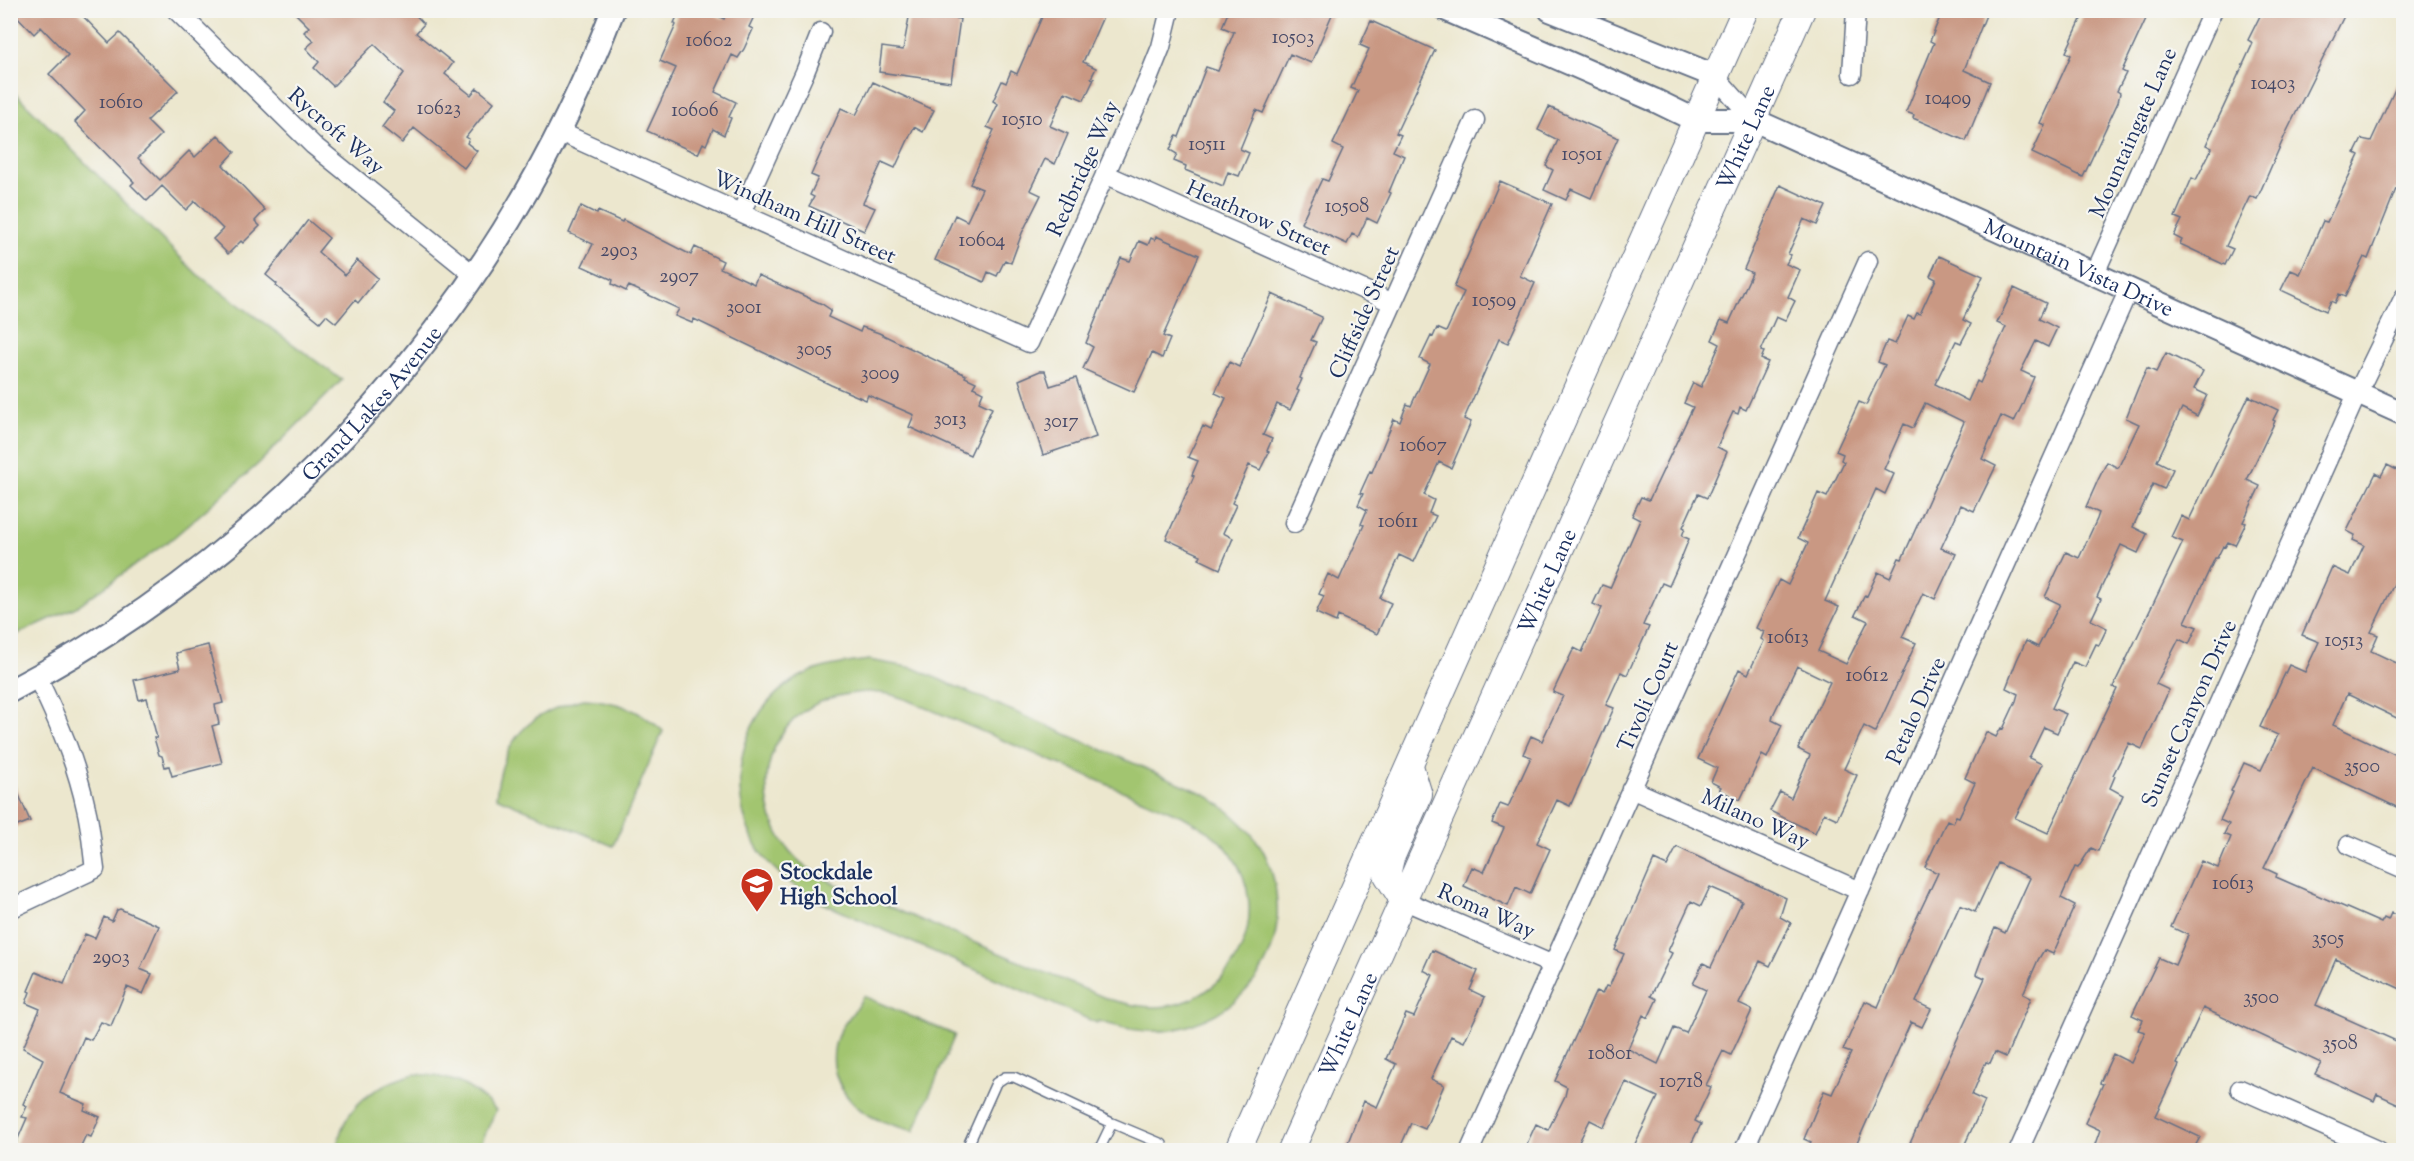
<svg xmlns="http://www.w3.org/2000/svg" width="2414" height="1161" viewBox="0 0 2414 1161" font-family="'Sorts Mill Goudy',serif">
<style>
.green{fill:#a2c56f;stroke:#5e7a66;stroke-width:1.5;fill-rule:evenodd}
.building{fill:#c99883;fill-rule:evenodd}
.lines{fill:none;stroke-linecap:round;stroke-linejoin:round}
.service-casing{stroke:#646f85;stroke-width:12}
.minor-casing{stroke:#646f85;stroke-width:21}
.tertiary-casing{stroke:#646f85;stroke-width:26}
.secondary-casing{stroke:#646f85;stroke-width:28}
.service{stroke:#fff;stroke-width:9}
.minor{stroke:#fff;stroke-width:18}
.tertiary{stroke:#fff;stroke-width:22}
.secondary{stroke:#fff;stroke-width:26}
.labels{text-anchor:middle;stroke-width:4.5;stroke-linejoin:round;paint-order:stroke}
.number-label{font-size:20px;fill:#464967}
.street-label{font-size:22px;fill:#1b2f5e;stroke:#f6f6f2}
.poi-label{font-size:22px;font-weight:bold;fill:#1b2f5e;stroke:#f6f6f2;text-anchor:start}
</style>
<rect width="100%" height="100%" fill="#f6f6f2"/>
<filter id="ink" filterUnits="userSpaceOnUse"><feTurbulence type="fractalNoise" baseFrequency=".0167" numOctaves="2"/><feDisplacementMap in="SourceGraphic" scale="12" xChannelSelector="R" yChannelSelector="G"/><feConvolveMatrix kernelMatrix="1 2 1 2 8 2 1 2 1" color-interpolation-filters="sRGB"/></filter>
<filter id="wash" filterUnits="userSpaceOnUse"><feTurbulence type="fractalNoise" baseFrequency=".008" numOctaves="4" result="noise"/><feDisplacementMap in="SourceGraphic" scale="24" xChannelSelector="R" yChannelSelector="G"/><feGaussianBlur stdDeviation="1.35" result="paint"/><feColorMatrix in="noise" values="0 0 0 0 0 0 0 0 0 0 0 0 0 0 0 0 0 1.4 0 .05"/><feComposite in="paint" operator="in"/></filter>
<g filter="url(#wash)">
<rect width="100%" height="100%" fill="#ece7ce"/>
<path class="green" d="M11 89 197 274 342 380 256 466 173 538 76 607 11 637Z
M869 660 913 668 1205 794C1227 809 1246 824 1261 847 1271 864 1276 885 1277 904 1281 963 1243 1008 1188 1026 1158 1036 1127 1030 1098 1021L1097 1023 813 899C791 884 767 867 754 842 726 785 739 716 794 680 817 666 844 663 869 660ZM869 692 889 694 908 700 1184 817C1202 827 1219 837 1231 854 1273 912 1238 996 1167 1006 1147 1009 1127 1004 1108 999L831 882C819 875 807 869 797 859 753 816 756 738 812 706 830 696 848 693 869 692Z
M584 699C617 701 639 709 663 731L613 846 496 797C502 740 528 712 584 699Z
M863 996 955 1035 914 1131C898 1126 879 1122 865 1113 839 1095 826 1066 838 1035 844 1021 856 1012 863 996Z
M415 1074C452 1076 470 1084 496 1110L478 1150H337C341 1107 376 1084 415 1074Z"/>
<g id="blocks">
<path class="building" d="M11 10H77L109 43 120 33 178 91 147 121 161 135 138 158 160 180 189 151 195 157 218 135 235 152 223 165 265 210 255 221 260 226 243 243 241 241 228 254 213 239 223 229 195 201 186 210 162 186 147 201 131 185 134 182 75 122 85 111 49 74 68 55 41 27 34 34Z
M292 10H411L424 24 416 33 453 63 445 74 471 95 477 88 494 102 466 137 469 139 467 143 477 151 464 168 414 128 402 143 382 127 394 111 383 102 404 73 374 44 333 86 314 68 319 62 306 48 314 41 304 32 309 27Z
M680 10H706L724 19 728 10H757L749 27 753 29 744 49 738 58 732 55 715 92 736 102 729 117 731 118 724 135 713 129 706 145 703 143 698 154 647 131 676 68 660 61 676 25 674 23Z
M1045 10H1106L1083 62 1096 68 1091 78 1094 79 1084 100 1065 92 1050 126 1068 134 1055 164 1045 159 1030 190 1041 195 1022 233 1011 263 1005 260 997 276 988 272 984 282 935 260 955 215 967 221 982 189 970 184 994 130 987 127 998 104 993 101 1002 81 1006 83 1011 71 1017 74Z
M1229 10H1334L1311 63 1290 54 1263 113 1256 110 1240 149 1249 153 1239 176 1228 172 1223 186 1185 170 1186 166 1174 161 1177 154 1170 150 1176 136 1179 137 1206 67 1218 71 1234 32 1222 27Z
M1943 10H1988L1964 70 1990 82 1966 141 1913 118 1914 115 1906 112 1934 43 1930 41Z
M2098 10H2150L2122 71 2126 73 2117 91 2120 93 2118 102 2083 177 2032 153 2045 125 2040 123 2071 55 2066 52 2084 13 2094 17Z
M2263 10H2347L2285 135 2257 199 2250 196 2226 246 2233 249 2225 265 2180 244 2182 240 2174 236 2182 220 2175 217 2192 178 2196 180 2212 148 2206 145 2253 43 2248 40Z
M910 12 960 19 951 82 879 72 882 47 903 50Z
M1371 21 1435 50 1396 133 1401 135 1393 151 1404 156 1389 192 1391 193 1377 223 1367 218 1358 237 1352 234 1347 244 1301 223 1322 179 1328 181 1343 149 1333 144 1358 91 1351 88 1369 49 1360 45Z
M2403 72V193L2396 189 2368 259 2364 257 2345 297 2339 294 2335 303 2331 301 2326 311 2281 290 2291 270 2300 274 2323 221 2327 222 2359 155 2355 153 2362 139 2371 141Z
M873 82 934 110 923 132 914 127 895 168 882 162 863 203 875 208 864 231 809 206 814 197 810 195 818 178 811 175 841 108 856 115Z
M1549 107 1618 138 1591 198 1571 189 1566 200 1544 190 1553 170 1546 166 1558 140 1538 130Z
M1500 181 1552 204 1520 276 1535 283 1508 343 1499 339 1464 419 1471 422 1451 468 1439 462 1424 495 1434 500 1429 513 1436 516 1414 562 1399 555 1380 598 1391 603 1377 634 1338 616 1336 622 1316 613 1324 596 1319 594 1328 574 1339 580 1364 525 1361 524 1367 510 1358 505 1363 494 1360 493 1370 471 1372 472 1394 419 1400 422 1407 404 1411 406 1430 364 1420 359 1431 336 1433 337 1437 328 1446 332 1464 292 1454 287Z
M1780 185 1826 206 1817 225 1804 219 1788 254 1791 255 1786 264 1800 270 1788 297 1795 301 1785 321 1776 317 1761 351 1764 352 1761 359 1768 362 1746 410 1740 407 1738 414 1733 412 1717 447 1727 452 1707 498 1698 494 1683 527 1685 528 1682 536 1689 539 1678 566 1669 586 1662 583 1643 625 1649 627 1627 675 1621 672 1606 705 1614 708 1570 806 1557 800 1537 843 1550 849 1530 894 1516 887 1508 906 1464 886 1472 867 1484 872 1504 828 1492 823 1500 804 1508 807 1531 757 1523 754 1531 736 1542 741 1563 696 1553 692 1574 648 1582 652 1602 608 1593 604 1602 585 1610 588 1640 520 1632 516 1641 497 1649 500 1693 407 1684 403 1693 383 1701 387 1720 344 1712 340 1721 320 1729 323 1752 273 1744 269Z
M581 206 597 214 598 211 622 222 623 220 691 255 695 247 723 261 720 268 754 284 758 275 822 304 831 310 828 317 860 332 862 327 879 333 966 375 965 377 976 382 973 387 983 392 979 402 992 408 970 455 909 427 914 415 868 395 866 400 831 385 694 319 692 323 675 316 679 309 629 286 626 291 612 284 613 280 582 266 593 244 569 233Z
M308 220 329 238 318 252 345 275 357 260 378 278 358 303 355 300 336 323 326 315 320 322 276 286 277 284 266 275Z
M1156 236 1199 255 1163 336 1170 339 1162 358 1152 353 1134 392 1083 369 1093 347 1086 343 1121 258 1130 261 1139 241 1148 245 1151 238 1155 240Z
M1939 256 1983 276 1963 320 1971 324 1961 343 1956 341 1935 384 1968 401 1977 381 1980 383 2006 327 1997 323 2014 288 2046 303 2039 319 2057 328 2048 347 2036 341 2021 371 2034 377 2023 403 2014 422 2001 416 1982 459 1996 466 1974 511 1961 505 1941 548 1956 554 1935 599 1923 593 1902 637 1916 643 1875 732 1864 726 1844 769 1857 775 1846 800 1837 819 1824 813 1815 833 1770 811 1780 792 1791 798 1810 755 1798 749 1830 682 1797 666 1773 715 1772 720 1782 725 1767 758 1762 755 1740 800 1719 790 1721 787 1711 782 1717 768 1698 759 1739 669 1748 674 1764 641 1761 639 1764 632 1756 628 1779 580 1788 585 1808 543 1798 538 1818 493 1827 497 1844 462 1841 460 1843 454 1836 451 1859 402 1866 405 1885 365 1878 362 1887 341 1895 344 1908 316 1914 319 1917 313 1920 314 1936 279 1930 276ZM1925 403 1964 422 1902 559 1899 558 1890 578 1878 572 1867 596 1865 595 1855 615 1868 621 1846 664 1818 651 1839 607 1825 601 1876 489 1885 494 1894 474 1884 469 1904 424 1913 428Z
M1272 294 1322 317 1311 340 1316 342 1300 378 1302 379 1297 390 1299 391 1290 410 1277 404 1263 435 1272 439 1267 451 1269 452 1260 470 1249 465 1232 503 1236 505 1223 533 1233 538 1220 569 1199 559 1201 555 1166 539 1194 476 1192 475 1198 461 1188 457 1203 426 1211 430 1226 398 1215 393 1229 362 1239 367Z
M2166 353 2203 371 2194 389 2207 395 2197 416 2182 408 2157 461 2173 469 2164 489 2153 484 2133 527 2147 534 2138 553 2121 545 2097 597 2101 599 2091 620 2107 628 2099 645 2096 644 2085 667 2073 662 2052 708 2066 714 2057 733 2044 727 2029 758 2042 764 2015 818 2048 833 2117 689 2113 687 2183 542 2171 537 2181 516 2189 520 2249 396 2278 410 2273 420 2275 421 2247 480 2260 486 2243 522 2246 523 2235 545 2228 542 2225 547 2223 546 2217 558H2215L2185 622 2197 627 2189 644 2179 639 2156 684 2169 690 2142 749 2129 743 2113 775 2115 776 2110 788 2123 795 2098 851 2091 848 2078 868 2075 867 2061 898 2075 905 2061 936 2053 954 2044 950 2038 960 2023 994 2031 998 2006 1057 1995 1052 1990 1063 1986 1062 1972 1095 1985 1101 1962 1150H1907L1985 978 1976 974 1985 950 1995 928 2005 933 2030 878 1998 863 1975 912 1960 905 1916 1002 1931 1009 1922 1027 1911 1022 1854 1150H1807L1811 1142 1804 1139 1824 1091 1832 1094 1851 1053 1843 1050 1865 1001 1878 1007 1910 932 1938 873 1925 867 1947 820 1953 823 1956 816 1959 817 1975 783 1965 778 1977 751 1986 732 1996 737 2001 728 2003 729 2016 701 2018 694 2006 688 2017 660 2026 641 2038 647 2060 604 2045 597 2057 571 2066 552 2079 558 2097 519 2099 513 2086 507 2098 480 2107 462 2118 468 2139 424 2126 418 2138 388 2147 368 2156 372Z
M1040 371H1045L1050 386 1076 378 1096 437 1043 455 1019 380Z
M2387 465 2403 473V565L2371 632 2378 635 2371 651 2403 666V721L2347 694 2333 725 2403 758V810L2313 768 2264 868 2277 874 2276 877 2381 923 2384 918 2388 920 2391 913 2403 918V990L2336 959 2316 1005 2403 1044V1106L2377 1094 2374 1101 2315 1074 2321 1063 2203 1008 2177 1064 2179 1065 2155 1116 2200 1137 2193 1150H2093L2100 1130 2085 1123 2103 1084 2100 1083 2113 1054 2131 1063 2145 1032 2138 1030 2143 1020 2132 1015 2159 958 2175 965 2188 935 2171 927 2201 861 2218 868 2231 837 2224 834 2229 824 2220 820 2233 792 2231 791 2244 763 2261 770 2278 735 2260 727 2289 665 2305 672 2319 642 2302 635 2332 567 2350 575 2364 545 2353 540 2355 535 2347 531 2376 473 2381 476Z
M208 645 223 703 215 705 219 724 212 726 222 763 172 776 169 766 165 767 162 756 159 755 154 738H157L147 698 139 700 134 680 180 669 176 653Z
M10 774 30 821 10 829Z
M1677 847 1786 898 1780 917 1791 923 1770 966 1760 961 1739 1004 1752 1010 1731 1055 1723 1051 1706 1085 1711 1087 1695 1121 1701 1124 1688 1150H1632L1658 1097 1626 1082 1604 1127 1590 1120 1575 1150H1524L1536 1124 1548 1130 1565 1096 1567 1087 1555 1081 1596 991 1602 994 1606 986 1609 987 1624 954 1615 950 1654 860 1667 866ZM1710 887 1742 901 1711 967 1703 963 1693 984 1706 990 1686 1033 1674 1028 1658 1064 1628 1049 1643 1015 1648 1018 1657 999 1651 996 1672 953 1668 951 1691 901 1701 906Z
M120 909 159 926 140 969 152 974 143 994 127 987 111 1026 101 1022 91 1040 84 1037 60 1093 86 1104 84 1110 100 1117 91 1137 86 1135 79 1150H13L27 1118 22 1117 27 1106 23 1104 43 1059 23 1048 40 1009 26 1003 30 992 28 991 36 972 64 984 85 934 95 938 104 917 112 921 117 910Z
M1432 950 1478 971 1470 990 1485 997 1464 1042 1451 1036 1431 1079 1444 1085 1425 1129 1411 1123 1399 1150H1345L1364 1101 1377 1107 1396 1064 1386 1059 1406 1014 1414 1017 1433 975 1423 970Z"/>
</g>
</g>
<g filter="url(#ink)">
<use href="#blocks" fill-opacity="0" stroke="#646f85" stroke-width="1.5"/>
<g class="lines">
<g class="service-casing">
<path id="service" d="M966 1150 996 1083 1005 1077H1014L1112 1123
M1099 1150 1112 1123 1162 1144 1164 1150"/>
</g>
<g class="minor-casing">
<path id="minor" d="M176 10 313 145 475 276
M1852 74 1856 10
M1715 76 1754 120
M560 132 1029 343 1147 82 1161 47 1170 10
M1105 174 1393 303
M741 213 805 72 821 32
M2095 273 2213 10
M1294 523 1475 120
M1631 789 1860 891
M2349 845 2404 869
M1403 900 1553 965
M10 909 95 869C92 849 91 828 86 808 76 762 58 720 37 677
M2240 1089 2378 1150
M1470 1150 1868 261
M1744 1150 2129 289
M2019 1150 2357 394 2404 297"/>
</g>
<g class="tertiary-casing">
<g id="tertiary">
<path id="s1" d="M1447 10 1654 100 1695 120H1754L2404 414"/>
<path d="M1550 10 1715 76"/>
<path id="s2" d="M10 691C286 546 501 301 613 10"/>
</g>
</g>
<g class="secondary-casing">
<g id="secondary">
<path d="M1403 900 1387 875 1391 858 1419 795 1410 766"/>
<path d="M1238 1150 1745 10"/>
<path id="s3" d="M1291 1150 1802 10"/>
</g>
</g>
<use href="#service" class="service"/>
<use href="#minor" class="minor"/>
<use href="#tertiary" class="tertiary"/>
<use href="#secondary" class="secondary"/>
</g>
</g>
<defs>
<g id="school-pin" transform="scale(1.725)"><path d="M0 17L-7.5 6A9.5 9.5 0 1 1 7.5 6Z" fill="#c8321e" stroke="#f6f6f2"/><path d="M0-5L7-2L0 1L-7-2ZM-4 1L0 2.5L4 1V4Q0 6-4 4Z" fill="#fff"/></g>
</defs>
<g fill-rule="evenodd">
<use href="#school-pin" x="757" y="884"/>
</g>
<g class="labels">
<g class="number-label">
<text x="1293" y="43">10503</text>
<text x="709" y="46">10602</text>
<text x="2273" y="89">10403</text>
<text x="1948" y="104">10409</text>
<text x="121" y="108">10610</text>
<text x="439" y="114">10623</text>
<text x="695" y="116">10606</text>
<text x="1022" y="125">10510</text>
<text x="1207" y="150">10511</text>
<text x="1582" y="160">10501</text>
<text x="1347" y="212">10508</text>
<text x="982" y="246">10604</text>
<text x="619" y="256">2903</text>
<text x="679" y="282">2907</text>
<text x="1494" y="306">10509</text>
<text x="744" y="313">3001</text>
<text x="814" y="355">3005</text>
<text x="880" y="379">3009</text>
<text x="950" y="425">3013</text>
<text x="1061" y="427">3017</text>
<text x="1423" y="451">10607</text>
<text x="1398" y="527">10611</text>
<text x="1788" y="643">10613</text>
<text x="2344" y="646">10513</text>
<text x="1867" y="681">10612</text>
<text x="2362" y="772">3500</text>
<text x="2233" y="889">10613</text>
<text x="2328" y="944">3505</text>
<text x="111" y="963">2903</text>
<text x="2261" y="1003">3500</text>
<text x="2340" y="1049">3508</text>
<text x="1610" y="1059">10801</text>
<text x="1681" y="1087">10718</text>
</g>
<g class="street-label">
<text transform="translate(337 130) rotate(41)" y="8">Rycroft Way</text>
<text transform="translate(2132 132) rotate(-66)" y="8">Mountaingate Lane</text>
<text dy="8" stroke="none"><textPath href="#s3" startOffset="1110">White Lane</textPath></text>
<text transform="translate(1082 168) rotate(-66)" y="8">Redbridge Way</text>
<text transform="translate(805 216) rotate(24)" y="8">Windham Hill Street</text>
<text transform="translate(1259 217) rotate(24)" y="8">Heathrow Street</text>
<text dy="8" stroke="none"><textPath href="#s1" startOffset="687">Mountain Vista Drive</textPath></text>
<text transform="translate(1363 312) rotate(-66)" y="8">Cliffside Street</text>
<text dy="8" stroke="none"><textPath href="#s2" startOffset="465">Grand Lakes Avenue</textPath></text>
<text dy="8" stroke="none"><textPath href="#s3" startOffset="624">White Lane</textPath></text>
<text transform="translate(1647 696) rotate(-66)" y="8">Tivoli Court</text>
<text transform="translate(1915 710) rotate(-66)" y="8">Petalo Drive</text>
<text transform="translate(2188 713) rotate(-66)" y="8">Sunset Canyon Drive</text>
<text transform="translate(1756 818) rotate(24)" y="8">Milano Way</text>
<text transform="translate(1487 910) rotate(24)" y="8">Roma Way</text>
<text dy="8" stroke="none"><textPath href="#s3" startOffset="138">White Lane</textPath></text>
</g>
<g class="poi-label">
<text x="780" y="879">Stockdale<tspan x="780" dy="25">High School</tspan></text>
</g>
</g>
<rect width="2414" height="1161" fill="none" stroke="#f6f6f2" stroke-width="36"/>
</svg>
